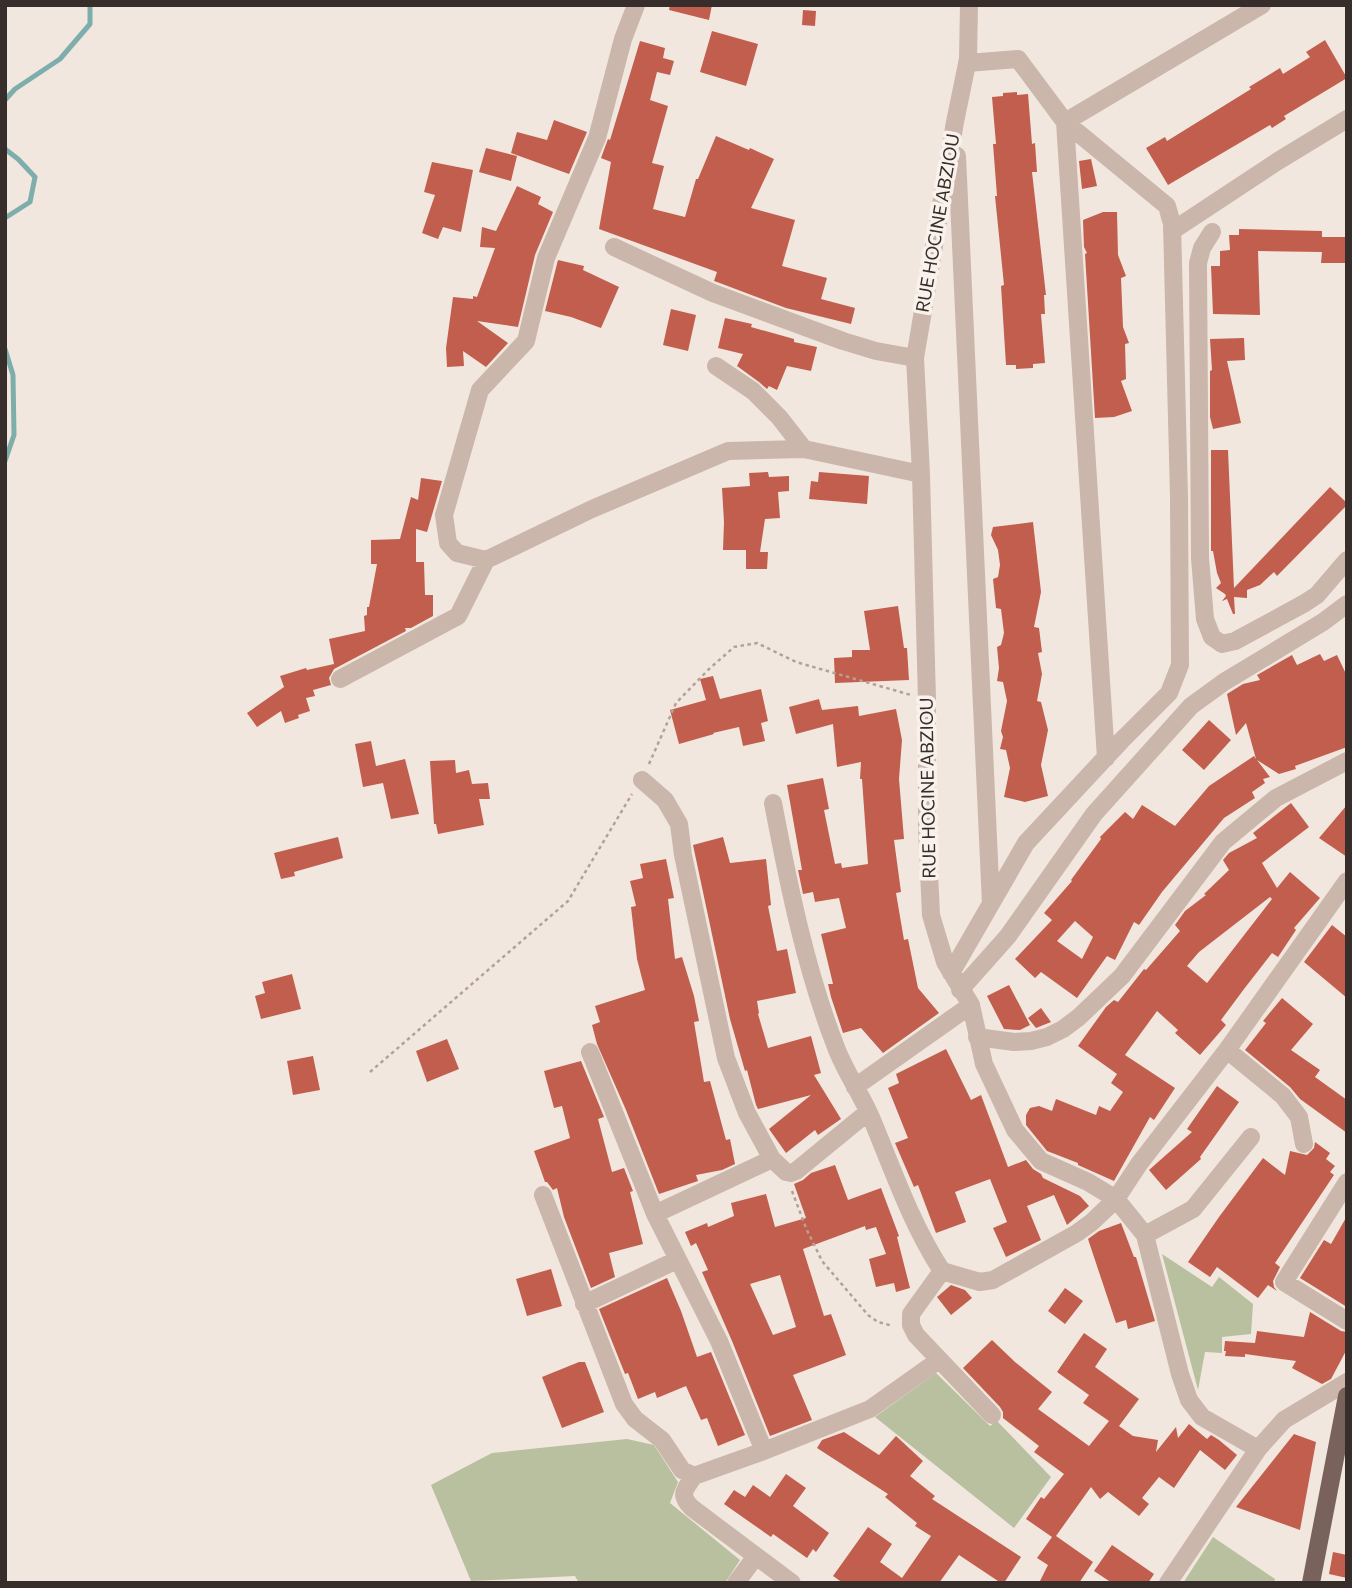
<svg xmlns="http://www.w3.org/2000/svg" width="1352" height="1588" viewBox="0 0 1352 1588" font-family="Commissioner,sans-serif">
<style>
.green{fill:#b8c09f}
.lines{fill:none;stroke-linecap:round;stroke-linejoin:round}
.stream{stroke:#7eaeab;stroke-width:5}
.building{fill:#c15e4d;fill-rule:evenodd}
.path{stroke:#b5a095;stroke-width:2.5;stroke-dasharray:3.5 3.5;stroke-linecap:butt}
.minor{stroke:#cab6ab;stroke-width:18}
.major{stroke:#79625b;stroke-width:18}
.labels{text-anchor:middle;stroke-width:7;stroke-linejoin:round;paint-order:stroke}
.street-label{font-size:18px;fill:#372d2a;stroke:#f9f1eb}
</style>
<rect width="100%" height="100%" fill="#f2e7de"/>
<path class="green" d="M1162 1254 1212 1287 1219 1277 1253 1304 1251 1334 1222 1337V1353L1205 1352 1198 1390Z
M936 1373 990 1426 997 1421 1051 1477 1014 1528 875 1417Z
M627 1439 654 1445 678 1482 670 1503 740 1560 725 1583H579L575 1576 471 1581 431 1485 492 1453Z
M1213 1537 1275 1579 1274 1583H1183Z"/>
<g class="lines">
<path class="stream" d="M5 100 15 89 60 59 90 24V5
M5 149 18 159 35 177 30 202 5 218
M5 349 13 375 14 435 5 461"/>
</g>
<path class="building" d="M670 5H712L709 20 669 10Z
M803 10 816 11 815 26 802 25Z
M712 31 758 44 746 86 700 72Z
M1325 40 1347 78 1284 116 1286 119 1272 128 1270 125 1168 185 1146 148 1165 137 1167 141 1251 89 1249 87 1280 68 1283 74 1310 57 1306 52Z
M640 41 665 48 663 58 674 61 670 75 657 72 650 100 668 106 652 163 664 166 653 209 685 217 696 179H698L716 136 749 150 750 148 774 159 751 208 795 220 782 266 827 278 821 299 855 308 851 324 786 308 717 282 714 281 717 272 599 229 611 162 601 158 608 139 610 140Z
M1017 92V95L1028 94 1032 144 1035 143 1037 172H1032L1046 295H1044L1045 314H1041L1045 363 1033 364V368L1016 369V365H1006L1001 286 1004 285 995 196H997L993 144H996L992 97 1003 96V93Z
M554 120 587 132 569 174 511 153 517 132 547 140Z
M486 148 517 156 511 181 479 172Z
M1091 159 1097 186 1082 189 1079 161Z
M432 162 473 170 461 232 443 227 438 239 422 233 435 195 424 192Z
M517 186 541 197 538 204 553 212 535 255 518 327 477 321 508 343 486 367 463 351 464 366 447 367 446 348 453 297 473 299V296L477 297 495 248 480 247 482 227 496 231Z
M1103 212H1117L1118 255 1126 276 1121 278 1123 327 1129 343 1125 344 1126 379 1121 381 1132 411 1114 417 1095 418 1085 254 1087 253 1084 247 1083 220Z
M1239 229 1322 231V237H1345V263H1321L1322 252 1258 251 1260 315 1213 314 1211 266H1220V251L1230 250 1229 235H1239Z
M558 260 584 266 583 270 619 287 601 328 571 317 545 311Z
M671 309 696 315 688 351 663 345Z
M725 318 752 324 751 327 794 339V342L817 347 811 371 787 366 777 390 769 386 767 389 759 382 737 366 743 354 718 348Z
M1244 338 1245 360 1227 361 1241 423 1213 429 1210 417V371L1212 370 1210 339Z
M1211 450H1228L1234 588 1330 487 1347 503V505L1277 576 1274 572 1260 585 1247 590V598L1234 597 1235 614H1233L1227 599 1222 601 1226 596 1225 594 1216 588 1221 583 1217 573 1213 551H1211Z
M768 472 769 477 789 476V491L778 492 780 518 765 519 760 552H768L767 569H746V550H723L724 522 722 488 750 486 749 473Z
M819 472 869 476 867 504 809 499 811 481 818 482Z
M421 478 442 481 427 532 416 529V562H424L425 595H433V616L411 628H405L406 631 334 669 329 678 331 685 313 690 315 696 306 698 310 711 298 715 299 718 285 723 281 711 257 727 247 713 284 687 280 676 306 668 307 670 334 664 329 639 365 631 364 616 367 615V607H369L377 564H371V540L400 539 411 497 418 500Z
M1033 522 1041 592 1034 627 1039 628 1042 652 1038 653 1042 674 1037 701 1041 702 1048 730 1041 765 1048 796 1025 802 1004 797 1010 768 1006 750 1000 749 1003 737 1001 731 1007 701 1003 682 997 681 999 668 997 647 1001 645 1004 633 1001 609 996 608 993 579 998 577 1000 565 998 550 991 535 993 527Z
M898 606 904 648H907L909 680 835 683 834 658 852 657V650H870L864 611Z
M1320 654 1324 661 1337 655 1347 676V747L1295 766 1296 769 1279 774 1257 760 1270 777 1263 779 1265 783 1252 792 1255 798 1224 818 1162 892 1139 925 1134 922 1115 960 1107 956 1077 998 1041 972 1035 978 1015 959 1052 920 1044 913 1072 881 1071 880 1101 839 1100 837 1125 812 1133 819 1142 805 1175 826 1209 786 1254 756 1256 759 1246 723 1236 735 1227 694 1243 684 1260 680 1257 675 1292 655 1297 665ZM1075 921 1093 937 1082 959 1057 941Z
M713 676 720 699 761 689 768 721 761 723 765 741 743 746 739 727 713 733 714 734 679 744 670 710 706 700 700 679Z
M819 699 822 710 858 706 859 716 896 709 902 740 899 779 904 839 894 840 901 892 896 893 904 940 908 939 918 988 939 1013 883 1053 861 1028 843 1033 831 997 828 984H833L821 934 846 928 839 898 815 902 813 892 803 894 798 870H802L787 785 823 778 829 809 824 810 835 864 841 863 842 868 868 864 862 779H860L861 762 837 767 833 724 796 734 789 707Z
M1209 720 1231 740 1204 770 1182 750Z
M371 741 376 766 405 759 419 814 391 819 383 783 363 787 355 744Z
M455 760 456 773 469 770 472 784 488 783 490 799H479L484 825 438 834 436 824H434L430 761Z
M1291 803 1309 827 1262 863 1277 888 1290 872 1320 898 1294 928 1296 930 1278 957 1272 953 1244 989 1221 1020 1226 1025 1200 1055 1175 1033 1178 1030 1157 1011 1125 1055 1175 1088 1154 1120 1150 1117 1114 1181 1078 1165V1163L1047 1151 1026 1125V1115L1030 1108 1039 1106 1052 1111 1056 1099 1096 1115 1099 1106 1110 1111 1123 1092 1111 1083 1117 1074 1078 1046 1106 1007 1114 1000 1118 1002 1144 969 1146 970 1180 931 1175 925 1185 911 1206 895 1204 894 1229 870 1223 860 1229 853 1257 838 1253 833ZM1270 897 1272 899 1207 983 1187 966 1199 952Z
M1347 805V857L1319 838Z
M338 837 343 858 294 872 295 876 281 879 274 853Z
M723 837 730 863 766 859 771 905 768 906 777 951 787 949 796 993 757 1001 759 1013 758 1014 768 1048 811 1036 821 1073 814 1075 841 1119 818 1135 815 1130 786 1153 769 1129 811 1095 758 1109 756 1105 747 1070 745 1071 730 1019 693 845Z
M666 859 674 898 668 899 675 959 682 957 694 996 699 1021 694 1022 704 1082 710 1081 726 1140 730 1139 735 1164 722 1170 696 1175 698 1181 659 1194 626 1110 597 1044 592 1025 600 1022 595 1006 645 990 637 959 631 907 636 906 630 881 643 878 640 864Z
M1332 925 1347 937V998L1304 962Z
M292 974 301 1009 261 1019 255 996 265 993 262 982Z
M1009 985 1030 1025 1020 1030 1004 1029 987 996Z
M1282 998 1313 1024 1291 1050 1320 1070 1315 1077 1347 1100V1133L1300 1099 1290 1087 1245 1050 1266 1023 1263 1021Z
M1041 1008 1051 1022 1036 1028 1028 1018Z
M447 1039 459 1069 427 1082 416 1051Z
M946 1049 971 1100 981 1095 1008 1167 1026 1160 1033 1169 1041 1174 1043 1178 1080 1196 1089 1206 1067 1225 1054 1195 1027 1206 1041 1240 1006 1257 993 1228 1007 1222 990 1179 955 1192 966 1222 936 1233 918 1185 914 1187 895 1143 908 1138 888 1088 899 1083 896 1074Z
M313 1056 320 1090 293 1095 287 1061Z
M581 1061 604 1117 598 1119 612 1172 624 1168 633 1191 630 1192 643 1244 609 1253 615 1277 591 1288 564 1217 557 1188 553 1190 547 1182H545L534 1151 570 1138 562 1106 554 1108 544 1071Z
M1217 1086 1239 1102 1200 1157 1201 1159 1166 1190 1149 1170 1192 1132 1187 1129Z
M1315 1142 1330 1153 1326 1159 1335 1166 1330 1172 1334 1175 1275 1263 1280 1267 1273 1281 1274 1287 1277 1291 1268 1285 1258 1298 1217 1267 1210 1277 1188 1262 1219 1217 1263 1158 1285 1175 1290 1151 1307 1155 1314 1148Z
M835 1165 848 1200 881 1188 899 1236 897 1237 910 1288 896 1292 894 1283 876 1287 869 1259 886 1254 876 1227 866 1230 865 1226 803 1249 824 1316 831 1314 846 1355 793 1375 812 1420 770 1436 732 1341 702 1272 708 1270 696 1243 691 1246 685 1232 707 1223 708 1227 734 1216 731 1203 766 1194 775 1227 806 1218 794 1184 803 1180 811 1173ZM780 1275 796 1327 773 1335 750 1284Z
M1347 1216V1307L1300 1278 1324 1240 1331 1244Z
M1121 1223 1134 1257H1136L1155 1321 1128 1329 1126 1320 1116 1323 1088 1239 1099 1231Z
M551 1269 562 1306 527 1316 516 1279Z
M667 1278 681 1311 697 1357 711 1352 745 1435 718 1446 707 1418 701 1420 686 1386 657 1398 655 1392 638 1399 628 1373 625 1374 599 1309Z
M951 1285 965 1290 972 1298 951 1315 937 1297Z
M1065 1288 1083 1301 1065 1324 1048 1311Z
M1310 1312 1341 1331 1347 1332V1349L1331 1379 1322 1384 1292 1368 1296 1361 1245 1354V1357L1225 1356 1226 1351H1224L1225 1341 1255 1343 1257 1331 1304 1337Z
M1084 1333 1107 1349 1095 1367 1139 1399 1119 1426 1133 1436 1158 1440 1156 1452 1176 1427 1178 1438 1189 1424 1207 1439 1211 1435 1219 1440 1237 1455 1225 1470 1200 1450 1174 1488 1159 1477 1142 1498 1149 1504 1139 1516 1108 1492 1100 1499 1091 1487 1056 1536 1093 1562 1079 1583H1039L1048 1565 1037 1558 1052 1537 1026 1519 1041 1497 1044 1499 1064 1474 1034 1452 1039 1446 1003 1418V1412L1000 1407 963 1368 992 1340 1015 1362 1052 1392 1038 1409 1089 1446 1109 1421 1083 1403 1089 1395 1057 1372Z
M579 1362H585L604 1412 562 1428 542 1377Z
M844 1432 879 1455 896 1436 923 1461 910 1476 935 1496 932 1499 1021 1557 1004 1583H1001L959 1555 939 1583H843L833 1576 868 1527 892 1544 880 1562 902 1578 931 1536 915 1526 917 1523 885 1497 888 1494 817 1448 822 1440Z
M1294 1434 1316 1442 1300 1530 1236 1507Z
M786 1474 806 1488 793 1506 829 1533 816 1552 813 1549 807 1558 773 1534 771 1537 724 1504 734 1490 745 1497 753 1485 770 1497Z
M1112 1545 1154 1574 1148 1583H1112L1094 1571Z
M1333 1552 1347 1555V1578L1329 1574Z"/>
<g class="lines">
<path class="path" d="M649 764 676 703 708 670 734 647 757 643 796 662 911 695
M370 1072 568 901 632 794
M792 1191 806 1228 822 1261 868 1315 878 1322 893 1326"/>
<path class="minor" d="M969 5 968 59 955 122 915 358 921 474 927 700V829L931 915 945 962 971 1005 984 1064 1015 1130 1041 1161 1088 1182 1116 1199 1145 1235 1180 1374 1189 1400 1202 1417 1258 1449
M957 156 991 904
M1172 231 1278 161 1347 119
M1212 232 1202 248 1198 263 1200 558 1205 619 1212 637 1222 644 1235 641 1305 603 1317 595 1347 560
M614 247 713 293 843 341 876 351 915 358
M716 366 753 391 779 417 804 449
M486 560 457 553 448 543 444 515 480 390 526 341 546 258 597 138 623 39 636 5
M340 679 458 616 486 560 592 509 728 451 804 449 921 474
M1106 758 1065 122 1262 5
M642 780 665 800 679 824 683 855 726 1058 747 1113 772 1159 786 1172 791 1173 796 1171 868 1112
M773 803C789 887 806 971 837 1050 847 1075 863 1097 873 1122 894 1173 912 1225 942 1271L980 1282 993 1280 1077 1233 1092 1222 1116 1199 1139 1164 1227 1050 1347 881
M951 973 1026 843 1121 741 1169 693 1180 665 1179 497 1172 224 1167 206 1065 122 1018 59 967 63
M960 990 1008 936 1094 814 1191 706 1224 682 1323 622 1347 604
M977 1037 1014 1042 1031 1041 1047 1037 1063 1029 1079 1017 1122 976 1223 842 1276 798 1347 761
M1227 1050 1283 1096 1299 1117 1304 1144
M590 1052 655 1214 719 1341 764 1451
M855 1087 971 1005
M1347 1182 1284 1282 1347 1321
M543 1195 624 1404 635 1419 662 1440 682 1470 694 1476 764 1451 870 1409 939 1360
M655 1214 772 1159
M1145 1235 1193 1209 1251 1137
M942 1271 911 1314V1325L916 1335 992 1415
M584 1304 677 1260
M694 1476C685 1490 678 1494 692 1508L792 1583
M736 1583 756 1556
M1168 1583 1258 1449 1284 1420 1347 1382"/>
<path class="major" d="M1311 1583 1347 1396"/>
</g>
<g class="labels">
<g class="street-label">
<text transform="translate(938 223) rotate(-80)" y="6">RUE HOCINE ABZIOU</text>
<text transform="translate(928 788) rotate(-91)" y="6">RUE HOCINE ABZIOU</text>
</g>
</g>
<rect width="1352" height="1588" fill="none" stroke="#372d2a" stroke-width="14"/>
</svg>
